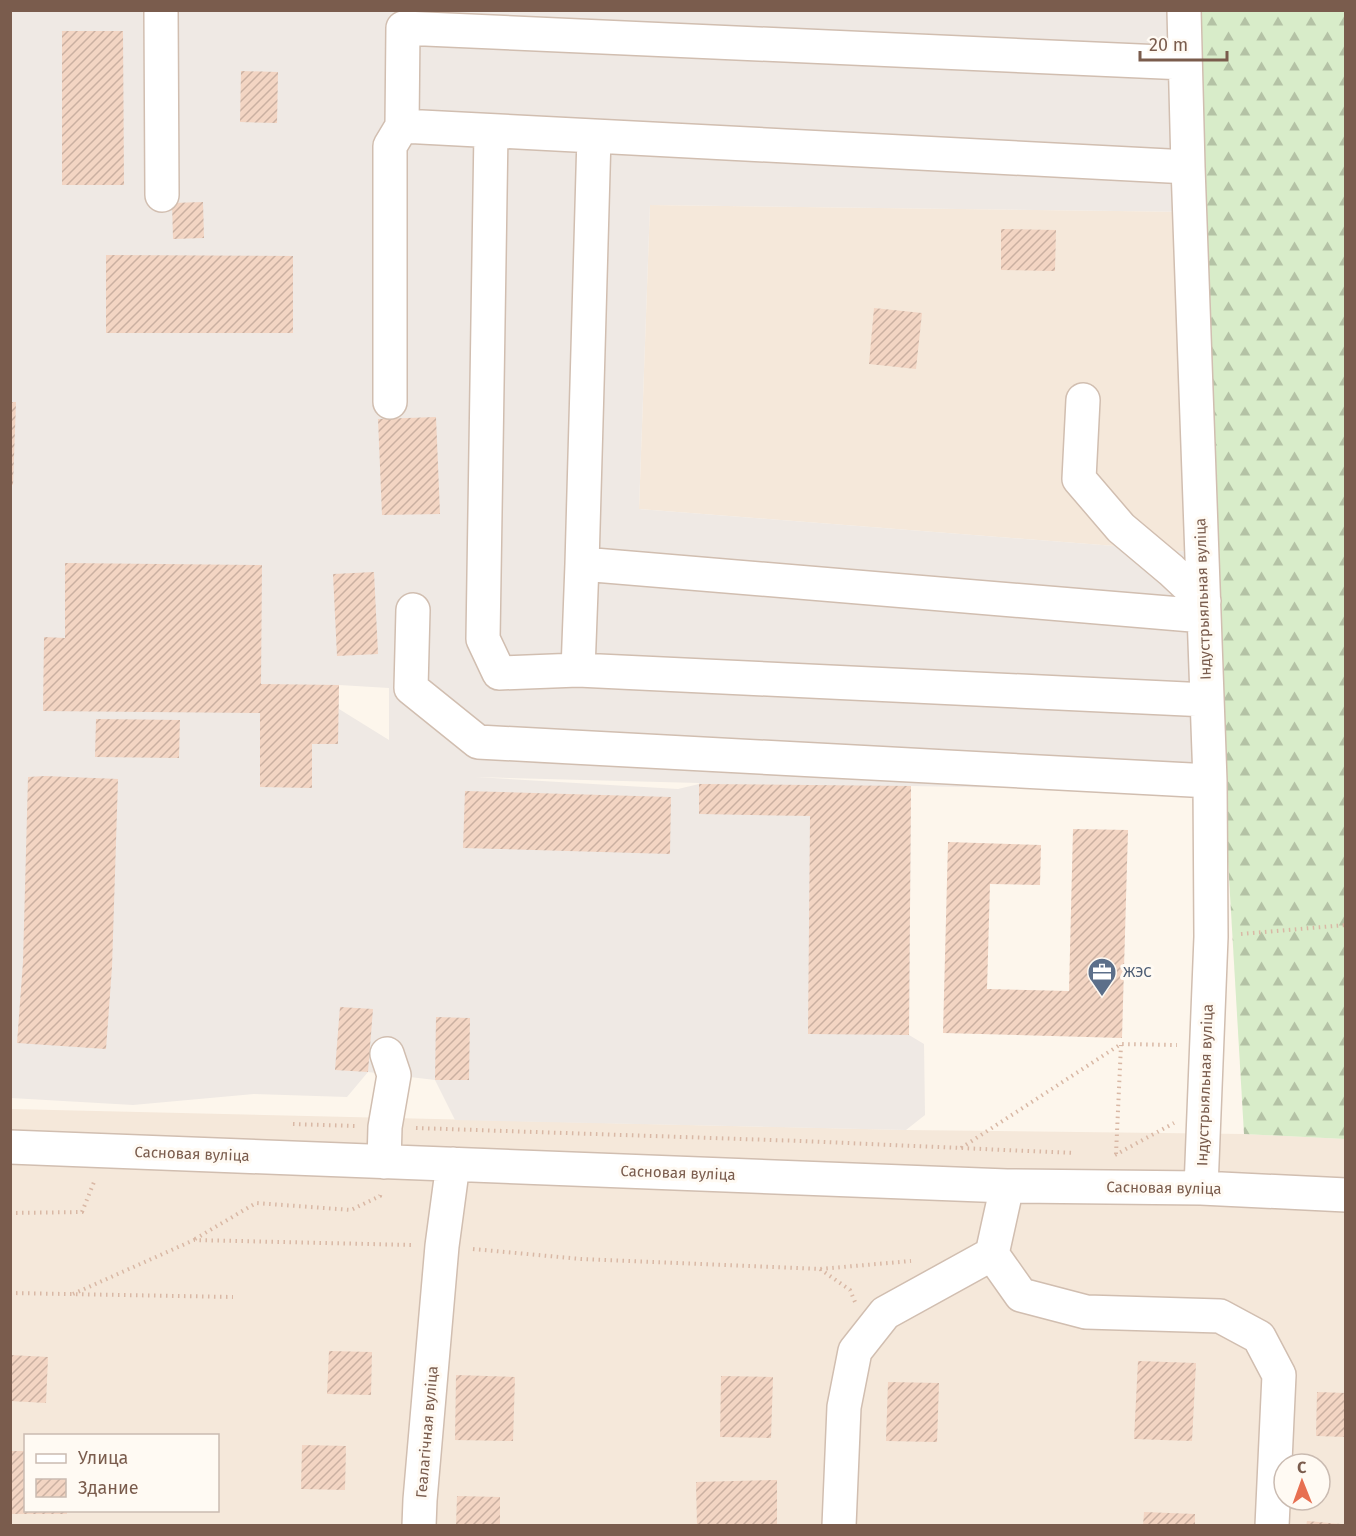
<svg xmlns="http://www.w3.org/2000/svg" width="1356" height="1536" viewBox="0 0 1356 1536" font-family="'Fira Sans',sans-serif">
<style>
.residential{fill:#f5e8da;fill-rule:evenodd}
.industrial{fill:#efe9e4;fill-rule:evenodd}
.forest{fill:url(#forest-firs)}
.building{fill:url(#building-hatch)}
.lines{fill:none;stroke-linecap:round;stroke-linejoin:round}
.minor-casing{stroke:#d1beb0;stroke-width:36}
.path{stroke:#d9b8a5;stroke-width:4;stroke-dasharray:1.5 4.5;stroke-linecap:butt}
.minor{stroke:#fff;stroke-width:33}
.labels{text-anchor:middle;stroke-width:6;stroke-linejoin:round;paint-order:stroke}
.street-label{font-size:15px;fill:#7a5c4d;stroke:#fffaf3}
.service-label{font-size:15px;fill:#4e5e75;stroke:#fffaf3;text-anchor:start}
</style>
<defs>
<pattern id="forest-firs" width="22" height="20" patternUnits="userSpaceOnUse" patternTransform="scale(1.5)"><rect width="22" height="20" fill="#d8ecc9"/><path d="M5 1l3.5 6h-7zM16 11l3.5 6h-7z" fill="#b4c2a5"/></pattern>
<pattern id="building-hatch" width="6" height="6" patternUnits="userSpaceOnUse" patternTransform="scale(1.5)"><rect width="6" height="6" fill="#f3d5c3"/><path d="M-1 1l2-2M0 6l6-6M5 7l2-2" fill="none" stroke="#cab0a1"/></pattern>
</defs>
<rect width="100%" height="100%" fill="#fdf6ec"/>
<path class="residential" d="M650 205 1197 212 1204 553 639 509Z
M11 1109 906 1130 1244 1134 1345 1139V1525L11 1526ZM26 1436H218V1510H26ZM1284 1464H1320V1500H1284Z"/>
<path class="industrial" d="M10 11H1186L1197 212 650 205 639 509 1204 553 1224 792 911 786 909 1035 924 1044 925 1115 906 1130 455 1120 435 1080 368 1072 347 1097 254 1094 133 1105 11 1098ZM339 685 389 688V740L339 709ZM475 777 699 783V784L678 789Z"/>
<path class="forest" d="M1186 11H1345V1139L1244 1134 1224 792Z"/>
<path class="building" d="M62 31H123L124 185H62Z
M241 71 278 72 277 123 240 122Z
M203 202 204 238 173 239 172 203Z
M1001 229 1056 230 1055 271 1001 270Z
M106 255 293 256V333H106Z
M874 308 922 313 916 369 869 364Z
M10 402H16L13 485 10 484Z
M436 417 440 514 382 515 378 419Z
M65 563 262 565 261 684 339 685 338 744H312V788L260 787V713L43 711 44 637 65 638Z
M374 572 378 654 337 656 333 574Z
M96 719 180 720 179 758 95 757Z
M45 776 118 779 112 967 106 1049 17 1043 23 962 28 777Z
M699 784 911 786 909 1035 808 1034 810 816 699 814Z
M465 791 671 797 670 854 463 848Z
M1073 829 1128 830 1122 1038 943 1033 948 842 1041 845 1040 885 990 884 987 989 1069 991Z
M340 1007 373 1009 368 1072 335 1070Z
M436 1017 470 1018 469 1080H435Z
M329 1351 372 1352 371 1395 327 1394Z
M10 1355 48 1357 46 1403 10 1401Z
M1138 1361 1196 1363 1192 1441 1134 1439Z
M456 1375 515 1377 513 1441 455 1440Z
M721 1376 773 1377 771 1438 720 1437Z
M888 1382 939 1383 937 1442 886 1441Z
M1317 1392 1346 1393V1437L1316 1436Z
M302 1445 346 1446 345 1490 301 1489Z
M10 1451H26V1510H67V1514H10Z
M777 1480V1526H697L696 1482Z
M457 1496 500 1497V1526H456Z
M1144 1512 1195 1514V1526H1143Z
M1307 1521 1341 1524V1526H1306Z"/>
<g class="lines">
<g class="minor-casing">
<path id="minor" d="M161 10 162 195
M1184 10 1188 167 1210 781 1211 937 1201 1188
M402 126 1188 167
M491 131 483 639 499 673 578 670 1207 700
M594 136 582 564 1204 616
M1083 400 1079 479 1121 528 1171 570 1204 601
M390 402V146L402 126 403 28 1185 63
M413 610 411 688 478 742 1210 781
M578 670 582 564
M10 1147 1007 1186 1201 1188 1346 1195
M384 1162 385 1127 394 1075 387 1054
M992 1254 1007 1186
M419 1526 420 1500 442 1246 453 1164
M839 1526 844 1407 855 1351 885 1313 992 1254 1021 1295 1086 1312 1220 1316 1259 1337 1279 1375 1272 1526"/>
</g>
<path class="path" d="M1241 934 1346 925
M293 1124 355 1126
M416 1128 801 1141 1074 1153
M961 1148 1121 1044 1177 1045
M1116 1154 1121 1045
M1115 1155 1174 1123
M10 1213 82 1212 94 1182
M195 1239 256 1203 351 1210 380 1196 381 1193
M473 1249 581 1259 820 1269 911 1261
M820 1269 850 1290 855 1302
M10 1293 233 1297
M73 1294 194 1240 412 1245"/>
<use href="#minor" class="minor"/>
</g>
<defs>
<g id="office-pin" transform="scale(1.5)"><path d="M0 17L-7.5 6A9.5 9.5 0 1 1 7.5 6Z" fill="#5c6f8a" stroke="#fffaf3"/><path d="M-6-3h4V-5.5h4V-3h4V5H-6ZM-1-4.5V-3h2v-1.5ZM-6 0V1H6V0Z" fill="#fff"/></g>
</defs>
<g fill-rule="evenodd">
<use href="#office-pin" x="1102" y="972"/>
</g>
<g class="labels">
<g class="street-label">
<text transform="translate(1203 599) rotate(-92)" y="5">Індустрыяльная вуліца</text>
<text transform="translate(1205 1085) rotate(-88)" y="5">Індустрыяльная вуліца</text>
<text transform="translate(192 1154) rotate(2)" y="5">Сасновая вуліца</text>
<text transform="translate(678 1173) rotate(2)" y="5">Сасновая вуліца</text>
<text transform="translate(1164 1188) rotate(1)" y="5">Сасновая вуліца</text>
<text transform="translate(427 1432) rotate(-85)" y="5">Геалагічная вуліца</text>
</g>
<g class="service-label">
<text x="1123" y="977">ЖЭС</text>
</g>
</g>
<rect width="1356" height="1536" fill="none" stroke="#7a5c4d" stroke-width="24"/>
<rect x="24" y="1434" width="195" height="78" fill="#fffaf3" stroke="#cabbb1" stroke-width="1.5"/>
<rect x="36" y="1454" width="30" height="9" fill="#ffffff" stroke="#cabbb1" stroke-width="1.5"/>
<text x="78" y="1464" font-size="18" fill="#7a5c4d">Улица</text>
<rect x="36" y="1479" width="30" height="18" fill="url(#building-hatch)" stroke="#cabbb1" stroke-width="1.5"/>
<text x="78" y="1494" font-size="18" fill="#7a5c4d">Здание</text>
<g transform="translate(1302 1482) rotate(359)"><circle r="28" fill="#fffaf3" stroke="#cabbb1" stroke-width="1.5"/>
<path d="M0-4.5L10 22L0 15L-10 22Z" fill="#e76f51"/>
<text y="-9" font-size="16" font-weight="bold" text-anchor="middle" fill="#7a5c4d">С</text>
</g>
<path d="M1140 51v9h87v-9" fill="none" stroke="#7a5c4d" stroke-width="3"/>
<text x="1149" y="51" font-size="18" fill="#7a5c4d" stroke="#fffaf3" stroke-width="4.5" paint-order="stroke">20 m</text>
</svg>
